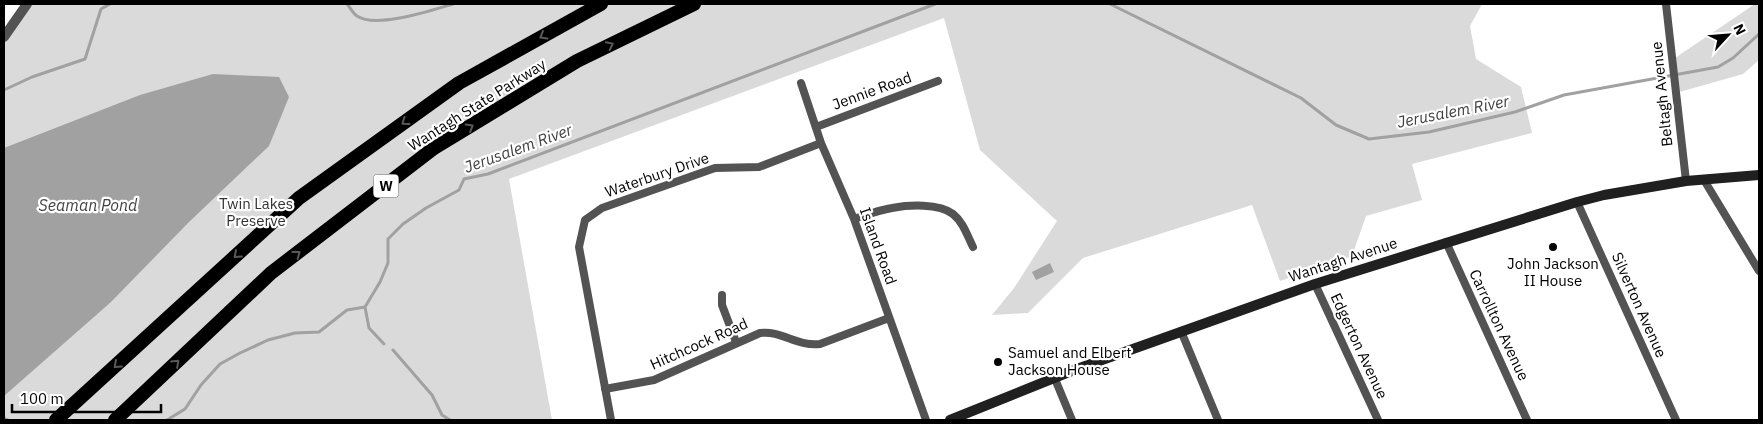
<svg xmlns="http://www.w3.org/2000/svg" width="1763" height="424" viewBox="0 0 1763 424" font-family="'IBM Plex Sans',sans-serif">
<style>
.green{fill:#dadada}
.water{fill:#a1a1a1}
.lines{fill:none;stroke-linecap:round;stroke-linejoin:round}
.stream{stroke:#a1a1a1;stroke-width:3}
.motorway-casing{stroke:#dbdbdb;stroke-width:15}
.minor{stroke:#535353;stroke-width:8}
.tertiary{stroke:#535353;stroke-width:10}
.secondary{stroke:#202020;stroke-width:10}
.motorway{stroke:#000;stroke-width:14}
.oneway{stroke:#595959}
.poi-dot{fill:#000;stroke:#fff;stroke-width:2}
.labels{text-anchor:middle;stroke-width:4.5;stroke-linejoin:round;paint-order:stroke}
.shield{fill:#fff;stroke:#4c4c4c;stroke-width:1}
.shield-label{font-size:14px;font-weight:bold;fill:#000}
.street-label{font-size:15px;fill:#000;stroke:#fff}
.park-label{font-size:15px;fill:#313131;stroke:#fff}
.poi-label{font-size:15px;fill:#000;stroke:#fff}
.water-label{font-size:16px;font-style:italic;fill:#424242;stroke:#fff}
</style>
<rect width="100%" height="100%" fill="#fff"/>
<path class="green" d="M32 4H1482L1470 26 1476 59 1521 87 1532 133 1412 164 1422 200 1366 216 1352 256 1280 281 1252 205 1083 258 1028 313 992 315 1014 288 1057 221 980 150 944 18 509 179 552 420H4V39Z
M1755 4H1759V60L1743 74 1676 93 1672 60Z"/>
<path class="water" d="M213 74 279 77 289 97 269 146 188 223 111 302 4 396V148L140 95Z
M1050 263 1054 272 1036 280 1032 272Z"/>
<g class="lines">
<path class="stream" d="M347 4C350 7 353 14 357 16 376 29 432 10 453 4
M1110 4 1301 98 1336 125 1369 139 1429 132 1515 112 1564 95 1718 67 1733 58 1759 34
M4 90 32 77 85 59 101 9 110 4
M365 307 369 328 384 344
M393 350 432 395 442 415 450 420
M4 418 8 420
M167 420 185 409 201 385 220 364 240 353 268 340 295 333 319 332 347 310 365 307 380 282 388 263V239L403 224 426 208 459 190 464 179 488 174 935 4"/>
<g class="motorway-casing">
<path id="motorway" d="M56 420 299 198 459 83 601 4
M115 420 271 273 434 148 577 61 694 4"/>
</g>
<path class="minor" d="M1666 4 1686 181
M801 83 821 143 854 219 926 420
M816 127 938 81
M1704 180 1759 271
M1577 202 1676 420
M854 219C866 215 879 210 892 208 908 205 939 203 953 214 963 222 967 235 973 247
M1446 242 1527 420
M1315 284 1378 420
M722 295V305L736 342
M1181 331 1218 420
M1055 379 1072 420
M605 389 654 380 760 333C781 330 798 347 820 344L889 318
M611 420 579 247 585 220 602 208 715 168 759 167 821 143"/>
<path class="tertiary" d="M4 37 27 4"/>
<path class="secondary" d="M950 420 1074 370 1315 284 1577 202 1604 195 1686 181 1759 175"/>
<use href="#motorway" class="motorway"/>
</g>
<defs><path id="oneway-chevron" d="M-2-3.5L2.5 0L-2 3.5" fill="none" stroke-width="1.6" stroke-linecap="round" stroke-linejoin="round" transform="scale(1.25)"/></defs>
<g class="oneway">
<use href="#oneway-chevron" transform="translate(543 36) rotate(150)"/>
<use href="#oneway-chevron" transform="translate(610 45) rotate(-26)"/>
<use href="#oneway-chevron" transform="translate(405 122) rotate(144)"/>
<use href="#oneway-chevron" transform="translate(470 127) rotate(-31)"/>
<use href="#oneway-chevron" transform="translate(297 254) rotate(-37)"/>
<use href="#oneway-chevron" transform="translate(237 255) rotate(138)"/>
<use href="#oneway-chevron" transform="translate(176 363) rotate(-43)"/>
<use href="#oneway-chevron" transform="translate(117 365) rotate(138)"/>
</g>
<g class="poi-dot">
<circle cx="1553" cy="247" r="5"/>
<circle cx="998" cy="362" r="5"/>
</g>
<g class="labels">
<rect class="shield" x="373.5" y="174.5" width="25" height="23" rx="4"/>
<g class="shield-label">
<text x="386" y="191">W</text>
</g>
<g class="street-label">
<text transform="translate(872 91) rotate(-20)" y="5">Jennie Road</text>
<text transform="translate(1662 94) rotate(-96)" y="5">Beltagh Avenue</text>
<text transform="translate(477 105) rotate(-32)" y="5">Wantagh State Parkway</text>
<text transform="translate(657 175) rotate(-19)" y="5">Waterbury Drive</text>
<text transform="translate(878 246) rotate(70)" y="5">Island Road</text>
<text transform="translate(1343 260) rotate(-18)" y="5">Wantagh Avenue</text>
<text transform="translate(1639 305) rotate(66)" y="5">Silverton Avenue</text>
<text transform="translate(1499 325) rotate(65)" y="5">Carrollton Avenue</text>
<text transform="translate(699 344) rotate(-24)" y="5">Hitchcock Road</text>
<text transform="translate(1359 346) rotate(65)" y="5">Edgerton Avenue</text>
</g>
<g class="park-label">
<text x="256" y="209">Twin Lakes<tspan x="256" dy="17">Preserve</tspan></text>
</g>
<g class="poi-label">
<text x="1553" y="269">John Jackson<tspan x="1553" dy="17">II House</tspan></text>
<text x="1008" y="358" text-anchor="start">Samuel and Elbert<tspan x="1008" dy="17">Jackson House</tspan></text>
</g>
<g class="water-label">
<text transform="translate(1453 111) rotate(-11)" y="6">Jerusalem River</text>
<text transform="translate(518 148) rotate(-20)" y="6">Jerusalem River</text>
<text x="88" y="211">Seaman Pond</text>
</g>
</g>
<rect width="1763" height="424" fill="none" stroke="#000000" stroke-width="10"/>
<g transform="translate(1728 35) rotate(64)" stroke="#ffffff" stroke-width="4" paint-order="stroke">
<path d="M0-4L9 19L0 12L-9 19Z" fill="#000000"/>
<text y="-8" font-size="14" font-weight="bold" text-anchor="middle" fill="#000000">N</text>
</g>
<path d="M12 404v8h149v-8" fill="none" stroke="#000000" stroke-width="2.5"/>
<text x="20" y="404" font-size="15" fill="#000000" stroke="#ffffff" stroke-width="4" paint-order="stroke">100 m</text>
</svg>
